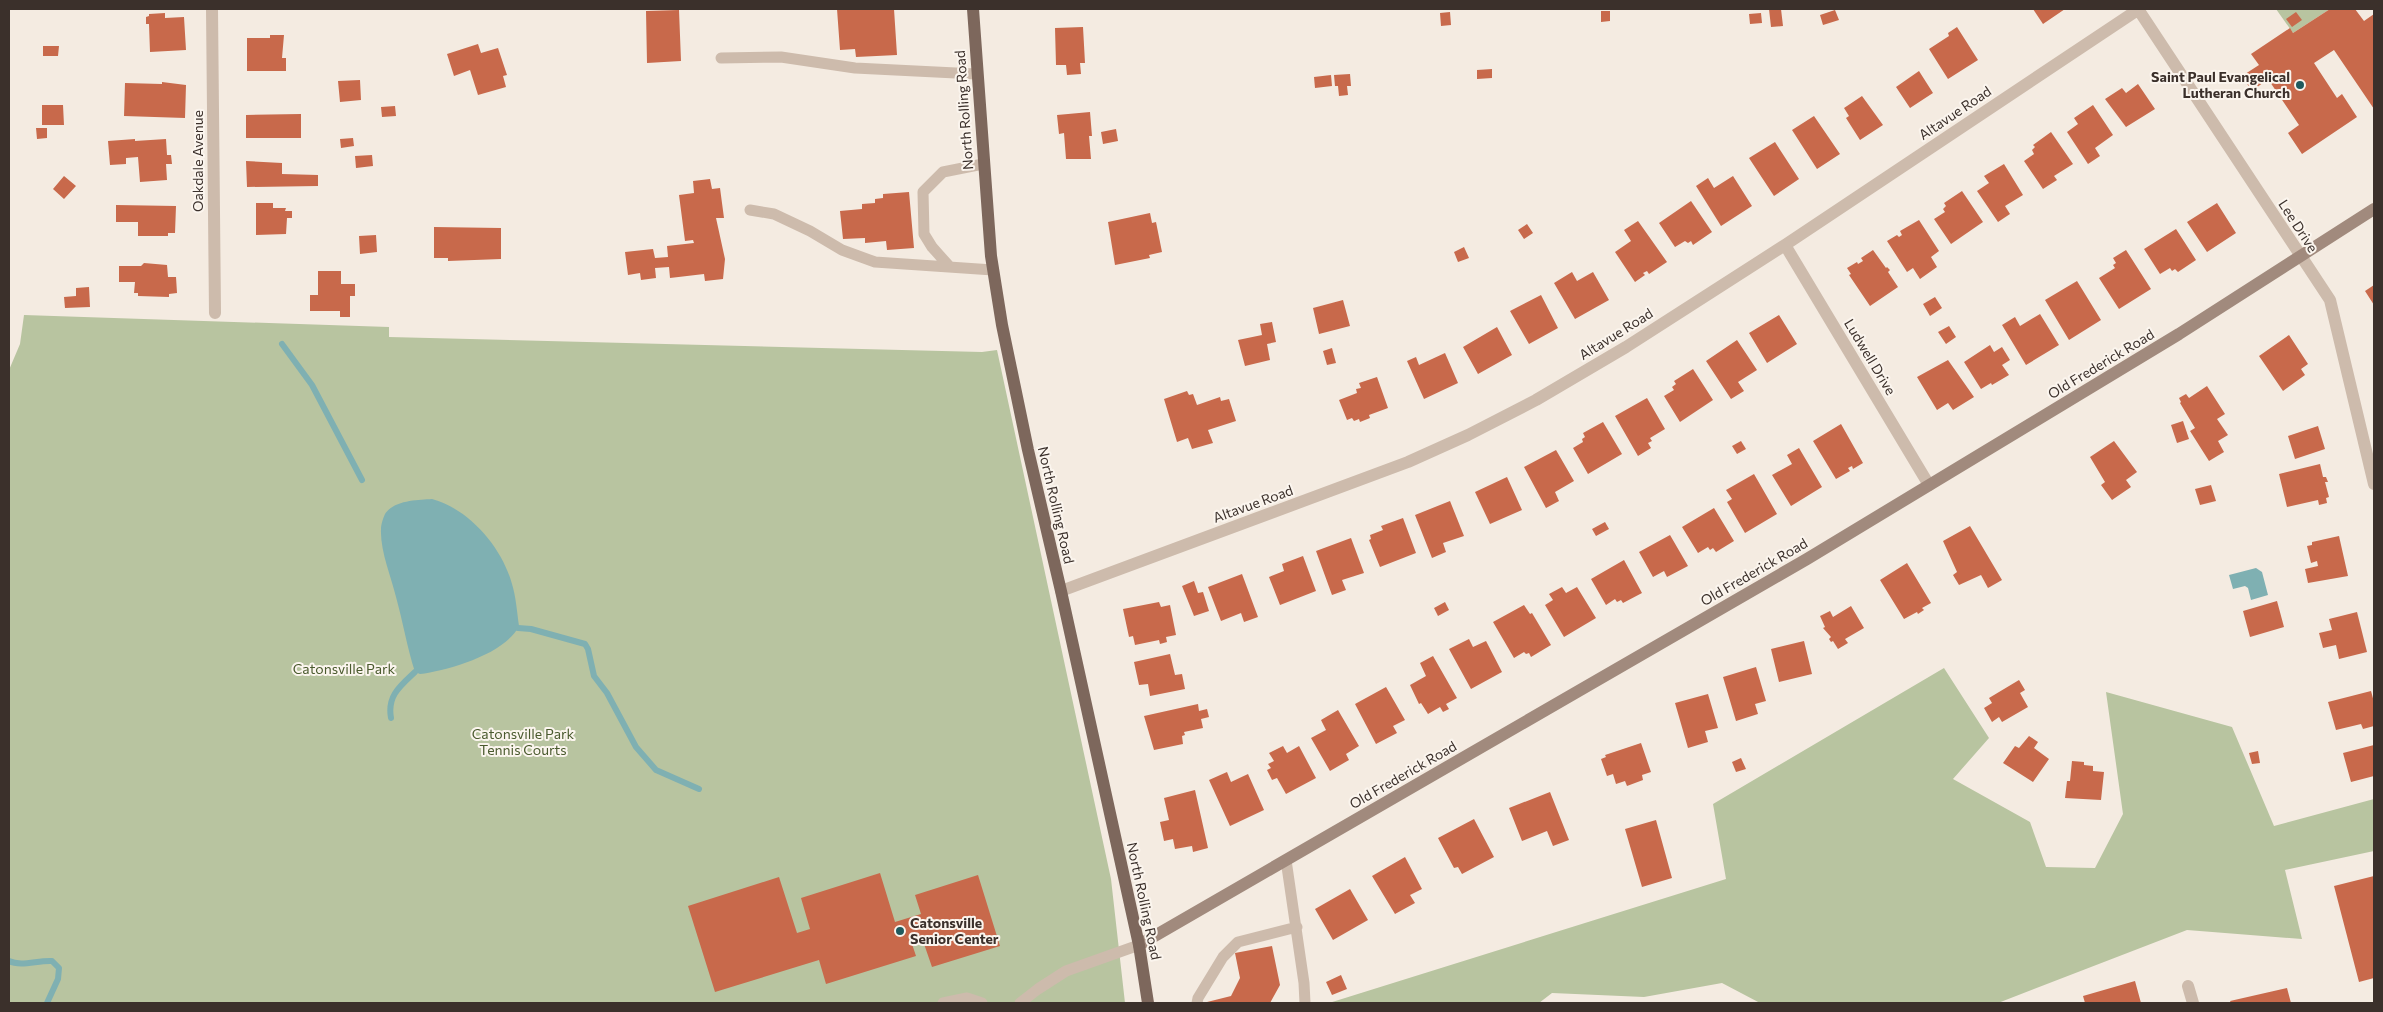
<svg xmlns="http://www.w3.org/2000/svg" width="2383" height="1012" viewBox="0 0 2383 1012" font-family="Commissioner,sans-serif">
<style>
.green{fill:#b8c4a0}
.water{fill:#7fb0b2}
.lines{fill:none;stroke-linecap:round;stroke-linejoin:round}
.stream{stroke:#7fb0b2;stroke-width:6}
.building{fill:#c8694b}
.lane{stroke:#cdbbac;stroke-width:11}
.street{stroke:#cdbbac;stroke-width:12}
.secondary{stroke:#a18a7d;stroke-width:12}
.primary{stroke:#7d675c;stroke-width:12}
.poi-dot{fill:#1f5a5e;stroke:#fbf5ee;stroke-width:2}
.labels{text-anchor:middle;stroke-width:4;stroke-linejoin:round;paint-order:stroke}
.poi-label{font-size:14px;font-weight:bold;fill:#3b302b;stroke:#fbf5ee;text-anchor:end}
.street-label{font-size:14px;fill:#3b302b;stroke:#fbf5ee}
.park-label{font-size:14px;fill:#4a5a2e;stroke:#fbf5ee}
</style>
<rect width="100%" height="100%" fill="#f4ebe1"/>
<path class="green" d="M2276 9H2330L2293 33Z
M24 315 389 327V337L982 352 997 350 1111 879 1125 1003H9V370L20 344Z
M1944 668 1989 738 1953 779 2030 822 2046 867 2095 868 2123 814 2106 692 2232 727 2274 826 2374 799V851L2285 870 2302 939 2187 930 1998 1003H1760L1722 983 1644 997 1552 993 1539 1003H1329L1726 879 1713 804Z"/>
<path class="water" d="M432 499C469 509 502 547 512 584 516 597 517 612 519 626 505 654 449 670 420 674L415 672C407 647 403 622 396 597 391 576 380 551 381 529 381 525 383 518 385 514 394 500 418 500 432 499Z
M2256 568 2262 572 2268 595 2251 600 2248 588 2245 586 2233 589 2229 575Z"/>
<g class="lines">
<path class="stream" d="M282 344 312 385 362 480
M518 628 531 629 585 644 588 649 594 676 607 693 636 747 656 770 699 789
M391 718C387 696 400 686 415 672
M9 961C21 967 38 960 52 961L59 968 58 979 47 1003"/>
</g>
<path class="building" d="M837 9H894L897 55 856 57 855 49 840 50Z
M1769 9H1781L1783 26 1771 27Z
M2033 9H2065L2043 24Z
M2330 9H2355L2364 21 2374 14V109L2334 50 2314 63 2337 98 2342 94 2357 117 2302 154 2288 133 2299 125 2268 79 2252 91 2242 76 2259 65 2251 54 2290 28 2293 33Z
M679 10 681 61 647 63 646 11Z
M1835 10 1839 20 1823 25 1820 15Z
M1601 11H1610V21L1601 22Z
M1450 12 1451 25 1441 26 1440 13Z
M2296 12 2302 20 2292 27 2286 19Z
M165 13V18L184 17 186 50 150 52 149 24H146V17L149 16V14Z
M1761 13 1762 23 1750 24 1749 14Z
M1083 27 1085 63H1080L1081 74 1067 75 1066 65H1056L1055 28Z
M1957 27 1978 60 1948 79 1929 49 1949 36 1948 33Z
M270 35H284L282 58H286V71H247V38H270Z
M478 44 481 53 498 48 507 75 503 76 506 87 478 95 470 70 454 76 447 54Z
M43 46H59L58 56H43Z
M1492 69V78L1477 79V70Z
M1919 71 1933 93 1910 108 1896 87Z
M1350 74 1351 86H1347L1348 95 1339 96 1338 86H1335L1334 75Z
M1331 75 1332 86 1315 88 1314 77Z
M360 80 361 100 340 102 338 81Z
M162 82 186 85 185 118 124 116 125 83 162 84Z
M2138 84 2155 109 2126 127 2105 99 2122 88 2126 93Z
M1862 96 1883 125 1860 140 1846 118 1849 116 1844 108Z
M42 105H63L64 125H42Z
M2093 105 2113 135 2095 148 2100 156 2088 164 2067 132 2078 124 2074 118Z
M395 106 396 116 382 117 381 107Z
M1090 112 1092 136H1089L1091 159H1066L1064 133 1059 134 1057 115Z
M301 114V138H246V115Z
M1814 116 1840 154 1817 169 1792 130Z
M36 128H47V138L37 139Z
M1116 129 1118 141 1103 144 1101 132Z
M2051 132 2073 164 2054 176 2057 180 2043 189 2024 161 2034 154 2032 150 2035 147 2033 145Z
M353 138 354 146 341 148 340 139Z
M135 139V141L166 139 167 155H171L172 164H166L167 180 140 182 138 157 126 158V164L110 165 108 141Z
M1775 142 1799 179 1774 196 1749 158Z
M372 155 373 166 356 168 355 156Z
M246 161 282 163V174L318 175V186L247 187Z
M2004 164 2023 195 2005 206 2010 214 1998 222 1977 191 1989 183 1984 176Z
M64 176 76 186 64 199 53 189Z
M1733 176 1752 206 1721 226 1696 186 1708 178 1714 188Z
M710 179 712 189 720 188 724 218H716L725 259 723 279 705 281 704 274 670 278 669 267 655 268 656 278 641 280 640 273 628 275 625 252 653 249 655 258 668 257 667 246 694 243 693 240 685 241 679 195 694 193 693 181Z
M1962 191 1983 222 1951 244 1934 219 1945 212 1943 209 1946 206 1944 203Z
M909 192 914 248 887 250 886 241 865 243V238L843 239 840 211 862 209V204L875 203V199L883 198V194Z
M1691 201 1712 232 1693 245 1691 241 1688 243 1685 241 1675 247 1659 223Z
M256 203H273V208H286L285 211H292V218H287L286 234 256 235Z
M2217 203 2236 233 2207 252 2187 222Z
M116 205 176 206 175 233H168V236H138V222H116Z
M1150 213 1152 223 1156 222 1162 252 1149 255 1150 258 1115 265 1108 222Z
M1919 220 1939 251 1931 257 1937 267 1920 279 1913 268 1907 272 1887 241 1897 235 1899 237 1902 235 1900 231Z
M1638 221 1667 262 1649 274 1647 271 1643 273 1645 275 1635 282 1615 252 1631 241 1624 230Z
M1527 224 1533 233 1524 239 1518 230Z
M434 227 501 228V259L448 261V258H434Z
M2176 229 2196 260 2178 272 2175 269 2172 271 2170 268 2160 274 2144 249Z
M376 235 377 252 360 254 359 236Z
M1464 247 1469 258 1458 262 1454 252Z
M1873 250 1886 268 1887 267 1890 270 1888 272 1898 287 1870 306 1849 275 1851 274 1847 268 1857 262 1858 264 1863 261 1861 258Z
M2126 250 2151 289 2119 309 2099 278 2115 268 2113 265 2116 263 2113 258Z
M144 263 167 265 168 277H176L177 293 169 294V297L138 296V293H134L135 282H119V266H141Z
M318 271H341V284H355V296H350V317H340V311H310V295H318Z
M1572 272 1577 281 1593 272 1609 300 1575 319 1554 283Z
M2077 281 2101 320 2069 340 2045 300Z
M2374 285V305L2365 291Z
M89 287 90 307 65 308 64 297 76 296V288Z
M1541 295 1558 328 1529 344 1510 311Z
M1935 297 1942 308 1930 316 1923 304Z
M1343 300 1350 326 1319 334 1313 308Z
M2040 314 2059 345 2026 365 2002 325 2015 317 2020 326Z
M1779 315 1797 344 1767 363 1749 333Z
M1272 322 1276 342 1267 344 1270 360 1245 366 1238 340 1262 335 1260 324Z
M1949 326 1956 337 1946 344 1938 332Z
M1497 327 1512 355 1478 374 1463 347Z
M2289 335 2308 364 2301 369 2305 375 2283 391 2259 356Z
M1737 340 1757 370 1738 382 1744 391 1731 399 1706 361Z
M1990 345 1994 352 2002 347 2010 360 2002 365 2009 375 1992 385 1991 383 1981 389 1964 362Z
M1332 348 1336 363 1327 365 1323 351Z
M1445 353 1458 383 1424 399 1407 361 1416 357 1419 365Z
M1948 360 1974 397 1953 410 1948 403 1937 410 1917 377Z
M1693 369 1713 400 1680 422 1664 396 1674 390 1672 387 1676 384 1674 381Z
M1377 377 1388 408 1369 415 1370 418 1360 422 1359 419 1354 421 1352 418 1347 420 1339 400 1357 393 1356 389 1361 388 1359 383Z
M2207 386 2225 414 2217 419 2228 435 2218 441 2224 452 2209 461 2190 431 2195 428 2180 403 2181 402 2179 398 2186 394 2189 398Z
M1187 391 1189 395 1193 394 1197 405 1220 397 1221 401 1229 399 1236 421 1208 430 1213 443 1192 449 1188 438 1177 442 1164 399Z
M1647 398 1665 429 1650 438 1652 441 1648 443 1651 448 1638 456 1615 416Z
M2183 421 2189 439 2177 443 2171 425Z
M1603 422 1622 454 1588 474 1573 448 1583 442 1582 439 1585 437 1583 433Z
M1841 424 1863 463 1853 469 1852 466 1848 468 1850 471 1836 479 1813 441Z
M2318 426 2325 449 2295 459 2288 436Z
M1741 441 1746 449 1737 454 1732 446Z
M2114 441 2137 472 2126 480 2131 487 2112 500 2101 485 2105 482 2090 457Z
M1799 448 1822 487 1791 506 1772 475 1792 464 1787 455Z
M1556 450 1574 481 1555 492 1559 501 1546 508 1524 467Z
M2320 464 2323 477H2326L2328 482H2325L2329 497 2326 498 2327 503 2319 505 2318 500 2287 507 2279 474Z
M1754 474 1777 514 1745 533 1727 502 1732 499 1726 490Z
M1507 477 1522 510 1490 524 1475 492Z
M2211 485 2216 501 2200 505 2195 489Z
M1450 501 1464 536 1443 543 1446 552 1432 558 1415 515Z
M1714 508 1734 541 1716 552 1713 548 1710 550 1708 547 1698 553 1682 527Z
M1403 518 1416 553 1380 567 1369 540 1371 539 1370 535 1383 530 1381 526Z
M1605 522 1609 529 1596 536 1592 529Z
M1970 526 2002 580 1988 588 1981 575 1959 585 1953 575 1957 572 1943 541Z
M1670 535 1688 566 1667 577 1664 571 1653 577 1639 552Z
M2339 536 2348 576 2308 583 2305 569 2318 566 2317 561 2311 563 2307 546 2312 545V542Z
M1351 538 1364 573 1342 580 1346 590 1332 595 1316 551Z
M1303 556 1316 591 1280 605 1269 577 1284 571 1282 564Z
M1624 560 1642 593 1623 603 1621 600 1617 602 1615 599 1606 605 1591 579Z
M1907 563 1931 603 1922 608 1924 610 1918 614 1917 612 1904 619 1880 580Z
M1242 574 1258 617 1244 622 1241 613 1221 621 1208 587Z
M1194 581 1198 593 1203 592 1209 611 1194 616 1182 586Z
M1562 587 1566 593 1577 587 1596 618 1564 637 1545 605 1553 600 1549 594Z
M2277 601 2284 627 2250 637 2243 611Z
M1159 602 1161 607 1170 605 1176 635 1166 637 1167 642 1160 644 1159 640 1135 645 1133 636 1129 637 1123 609Z
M1445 602 1449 610 1438 616 1434 608Z
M1524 605 1530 614 1532 613 1551 645 1531 657 1529 653 1526 654 1524 652 1514 658 1493 622Z
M1851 606 1864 628 1845 639 1848 643 1838 649 1833 641 1831 642 1829 639 1831 637 1823 628 1825 627 1820 616 1830 611 1833 617Z
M2357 612 2367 652 2339 659 2336 645 2323 648 2319 633 2332 630 2329 619Z
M1469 639 1473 647 1486 641 1502 672 1471 689 1449 649Z
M1804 641 1812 674 1779 682 1771 649Z
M1170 654 1175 675 1182 674 1185 689 1150 696 1148 684 1139 685 1134 662Z
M1433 656 1457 698 1446 704 1449 709 1443 712 1440 707 1428 714 1421 703 1419 704 1410 685 1426 676 1420 663Z
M1756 667 1766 701 1755 704 1758 714 1736 721 1723 677Z
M2019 680 2025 690 2020 693 2028 707 2002 722 1999 717 1992 722 1984 708 1992 703 1989 698Z
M1386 687 1405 720 1393 726 1397 733 1376 744 1355 704Z
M2371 691 2374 702V726L2363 729 2361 724 2336 730 2328 702Z
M1708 694 1718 728 1705 731 1708 742 1688 748 1675 703Z
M1198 704 1199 711 1207 709 1209 717 1201 719 1203 728 1184 732 1185 735 1182 736 1183 744 1154 750 1144 716Z
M1338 710 1359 746 1346 754 1349 760 1330 771 1311 738 1326 730 1321 720Z
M2029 736 2038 742 2034 748 2049 759 2033 782 2003 763 2015 746 2019 748Z
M1641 743 1651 772 1642 775 1643 780 1627 786 1625 781 1616 784 1613 774 1607 776 1601 759 1606 757 1605 755Z
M2374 745V776L2351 782 2343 753Z
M1283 746 1287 753 1299 746 1316 778 1286 794 1277 778 1272 780 1267 770 1271 768 1268 764 1274 761 1269 753Z
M2258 751 2260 763 2252 764 2249 753Z
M1741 758 1746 769 1736 772 1732 762Z
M2072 761 2084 762V765L2093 766V771L2104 772 2101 800 2065 798 2067 781H2070Z
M1227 772 1231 782 1248 774 1264 810 1230 826 1209 780Z
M1195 790 1208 848 1193 852 1192 846 1175 849 1173 839 1164 841 1160 822 1169 820 1164 798Z
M1550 792 1569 840 1553 846 1547 831 1522 841 1509 808Z
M1474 819 1494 857 1462 874 1458 867 1454 868 1438 838Z
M1656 820 1672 878 1642 887 1625 829Z
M1405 857 1422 889 1410 895 1415 903 1395 914 1372 876Z
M880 873 895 922 921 914 915 895 978 875 1000 946 932 967 923 941 912 944 916 956 826 984 819 960 715 992 688 906 779 877 797 933 810 929 801 898Z
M2374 876V978L2359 982 2334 886Z
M1350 889 1368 920 1333 940 1315 909Z
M1272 946 1280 985 1270 1003H1203L1231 996 1240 978 1235 953Z
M1341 975 1347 989 1332 995 1326 982Z
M2135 981 2141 1003H2085L2083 996Z
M2287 988 2291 1003H2231L2230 1001Z"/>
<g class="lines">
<path class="lane" d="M721 58 781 57 855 68 976 74
M750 210 774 214 810 231 842 250 875 262 993 270
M949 266 932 247 924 234 923 192 943 172 983 164
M1286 860 1304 983 1305 1003
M943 1003 967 998 982 1003
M1020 1003 1038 989 1066 971 1139 945
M1197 1003 1198 998 1223 957 1238 942 1297 927"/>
<path class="street" d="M212 9 215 313
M2138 9 2330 300 2374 484
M1785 245 1929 485
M1061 591 1408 462 1468 435 1536 400 1626 347 1785 245 2139 9
M2188 986 2193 1003"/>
<path class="secondary" d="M1139 945 1807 559 2179 334 2374 209"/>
<path class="primary" d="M973 9 991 256 1002 325 1028 450 1061 591 1139 945 1148 1003"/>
</g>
<g class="poi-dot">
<circle cx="2300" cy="85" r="5"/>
<circle cx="900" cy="931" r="5"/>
</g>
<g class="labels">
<g class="poi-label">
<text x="2290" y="82">Saint Paul Evangelical<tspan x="2290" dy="16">Lutheran Church</tspan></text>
<text x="910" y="928" text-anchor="start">Catonsville<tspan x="910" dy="16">Senior Center</tspan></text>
</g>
<g class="street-label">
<text transform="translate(964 110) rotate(-94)" y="5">North Rolling Road</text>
<text transform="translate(1955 113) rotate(-34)" y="5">Altavue Road</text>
<text transform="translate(198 161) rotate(-90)" y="5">Oakdale Avenue</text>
<text transform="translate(2298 226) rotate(57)" y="5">Lee Drive</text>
<text transform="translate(1616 334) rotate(-32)" y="5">Altavue Road</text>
<text transform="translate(1870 357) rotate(59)" y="5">Ludwell Drive</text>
<text transform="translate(2101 364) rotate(-31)" y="5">Old Frederick Road</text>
<text transform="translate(1253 504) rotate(-20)" y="5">Altavue Road</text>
<text transform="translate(1056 505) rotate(77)" y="5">North Rolling Road</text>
<text transform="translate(1754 572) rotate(-30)" y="5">Old Frederick Road</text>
<text transform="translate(1403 775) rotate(-30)" y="5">Old Frederick Road</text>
<text transform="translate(1144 901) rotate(78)" y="5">North Rolling Road</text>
</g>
<g class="park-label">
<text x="344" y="674">Catonsville Park</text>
<text x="523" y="739">Catonsville Park<tspan x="523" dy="16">Tennis Courts</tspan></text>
</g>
</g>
<rect width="2383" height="1012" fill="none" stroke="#3b302b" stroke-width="20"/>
</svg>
